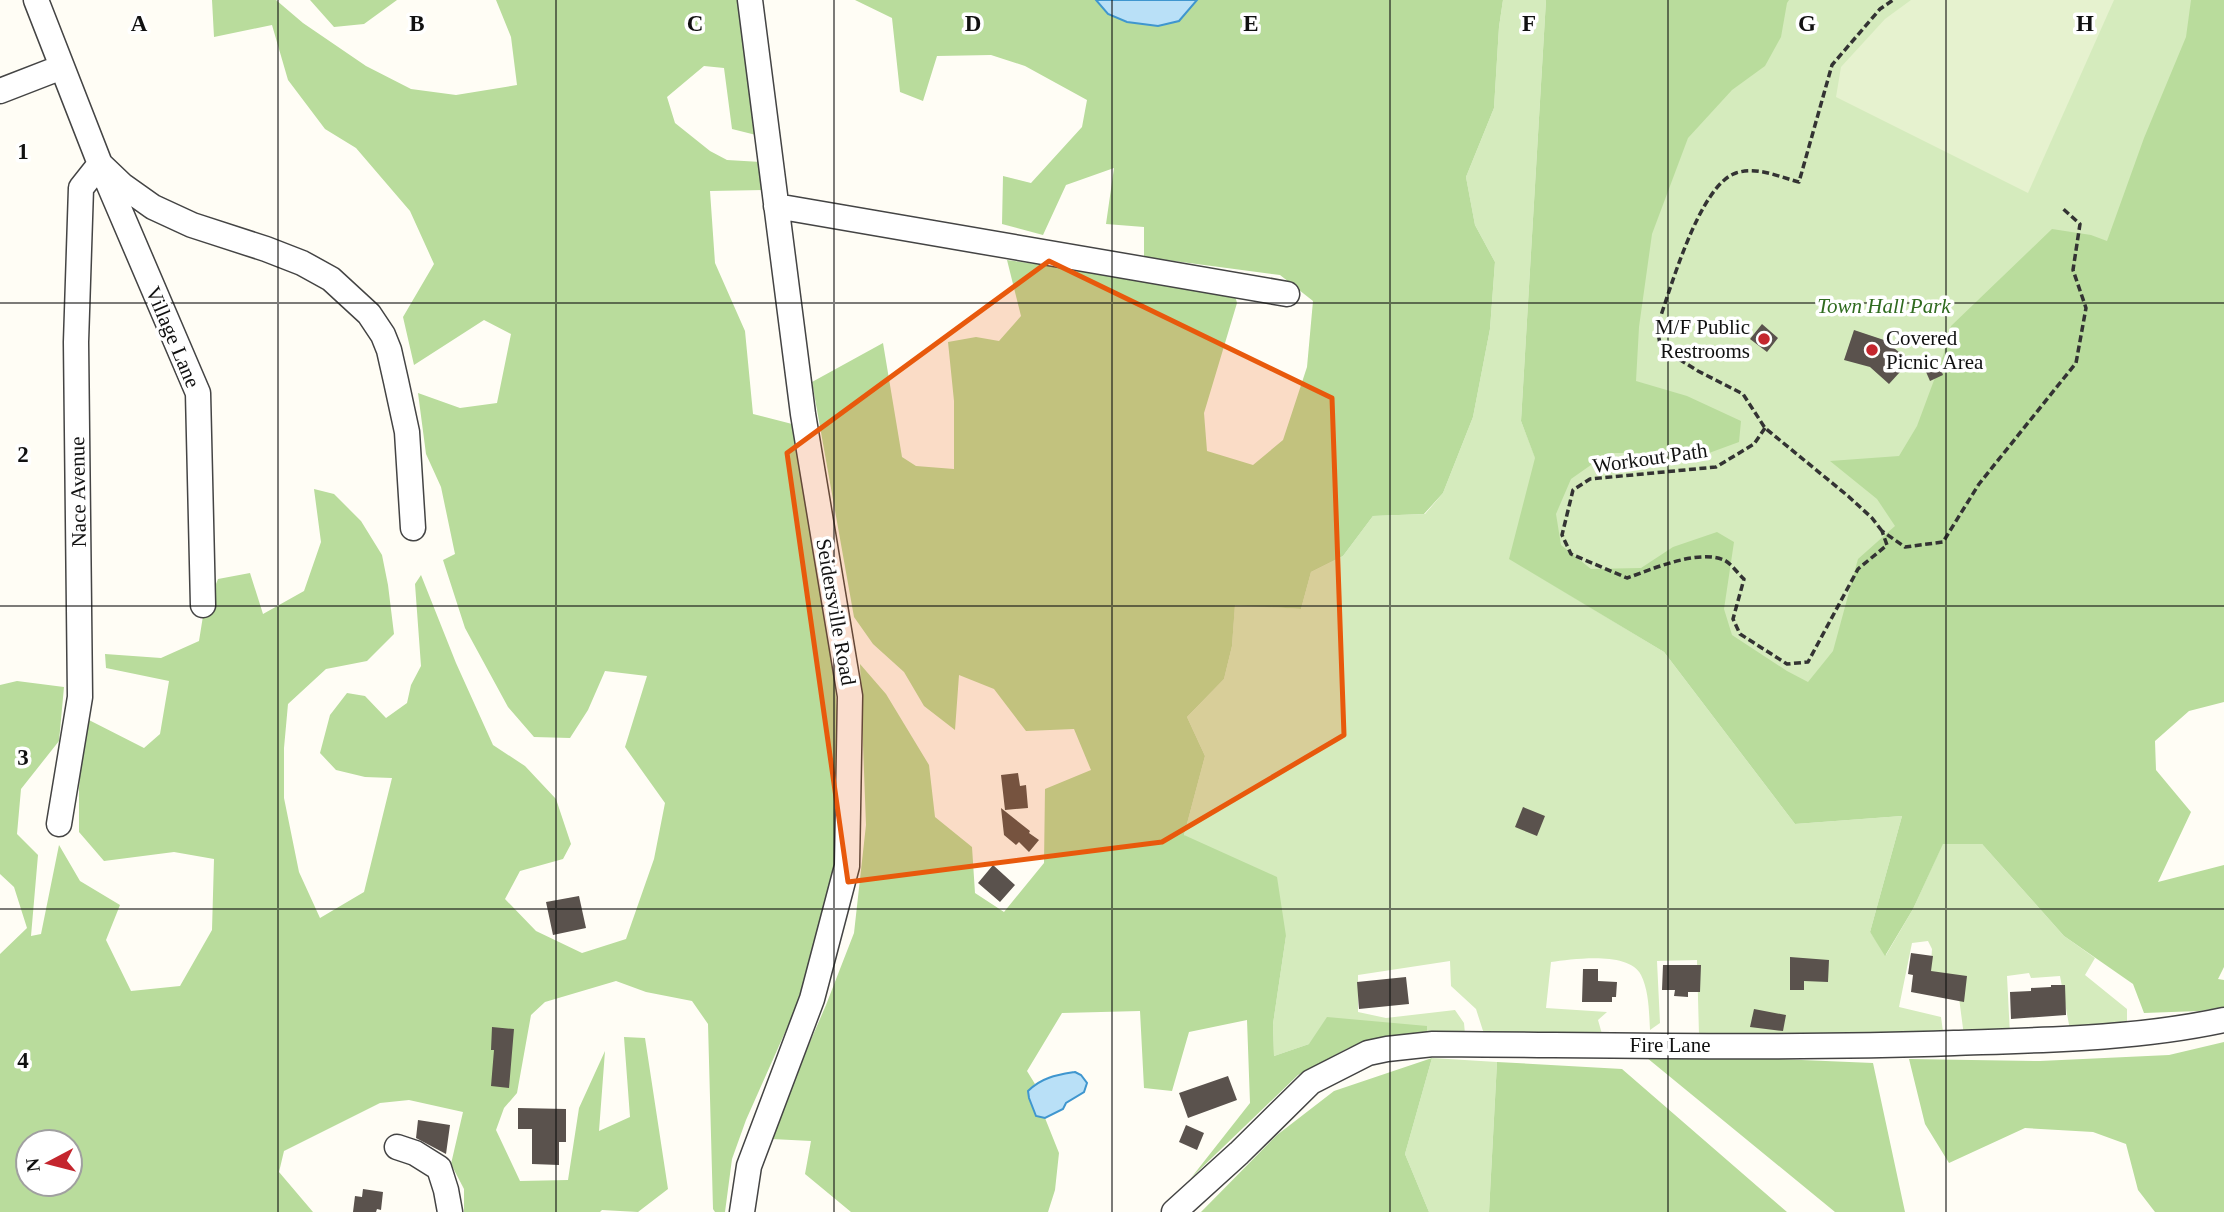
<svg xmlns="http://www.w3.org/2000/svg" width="2224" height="1212" viewBox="0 0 2224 1212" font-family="'Times New Roman',serif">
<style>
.green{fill:#d5ebbd}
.forest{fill:#b9dc9c;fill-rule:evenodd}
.pitch{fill:#e6f2cf}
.water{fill:#b9e0f7;stroke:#3f96cf;stroke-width:2}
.building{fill:#5a524d}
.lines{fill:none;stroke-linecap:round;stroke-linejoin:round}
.minor-casing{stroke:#444;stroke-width:27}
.path{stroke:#333;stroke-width:3.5;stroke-dasharray:7 3.5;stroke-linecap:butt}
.minor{stroke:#fff;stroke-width:24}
.marked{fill:#e8590c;fill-opacity:0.2;stroke:#e8590c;stroke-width:5;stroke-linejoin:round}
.grid{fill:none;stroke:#111;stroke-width:2;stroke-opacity:0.55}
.poi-dot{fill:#c4262e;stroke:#fff;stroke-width:2.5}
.labels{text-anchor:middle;stroke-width:7;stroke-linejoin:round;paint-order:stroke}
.park-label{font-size:21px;font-style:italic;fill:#2f6b1f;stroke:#fff}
.poi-label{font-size:21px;fill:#111;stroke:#fff;text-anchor:end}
.street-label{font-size:21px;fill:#111;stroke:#fff}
.grid-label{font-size:23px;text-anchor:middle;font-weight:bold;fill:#111;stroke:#fff;stroke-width:7;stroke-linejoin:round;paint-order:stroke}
</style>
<rect width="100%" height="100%" fill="#fffdf5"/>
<path class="green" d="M1503 0H1546L1521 421 1535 457 1654 0H2224L1966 829 1517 563 1664 652 1795 824 1902 816 1870 932 1886 955 1913 909 1943 843 1982 844 2064 936 2095 958 2085 975 2127 1009V1024L2070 1030 2060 976 2031 978 2029 973 2007 976 2010 1035 1964 1036 1958 990 1930 977 1932 949 1928 941 1912 943 1899 1007 1941 1017 1944 1039 1699 1035 1697 960 1657 961 1660 1023 1650 1030C1649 1012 1649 991 1641 975 1629 951 1574 959 1551 962L1546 1008 1607 1012 1598 1020 1602 1034H1484L1476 1009 1451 986 1450 961 1358 975V1012L1386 1018 1455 1010 1464 1023 1465 1034 1427 1038 1426 1026 1309 1044 1274 1056 1273 1024 1286 936 1184 835 1205 756 1187 717 1224 679 1232 646 1235 604 1301 609 1311 572 1343 556 1373 516 1425 514 1443 493 1473 417 1490 329 1495 262 1475 225 1466 177 1494 108 1499 27Z
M1432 1058 1497 1062 1489 1212H1429L1405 1154Z"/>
<path class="forest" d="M212 0H276L303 23 366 66 411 89 456 95 517 85 511 37 496 0H741L756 135 732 129 724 68 704 66 667 97 675 123 710 151 727 160 761 162 766 190 710 191 715 263 745 331 753 414 796 425 809 525 835 681 841 775 835 868 799 1001 746 1120 732 1159 725 1212H715L713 1209 708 1024 692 1001 646 992 616 981 545 1002 531 1015 517 1093 504 1108 496 1130 520 1181 568 1180 579 1108 605 1051 599 1131 630 1117 624 1037 645 1038 668 1189 638 1212 602 1210 600 1212H464V1189L451 1164 463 1112 409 1100 380 1103 284 1151 279 1172 313 1212H0V954L27 928 14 887 0 874V685L17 681 64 687 59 741 21 789 17 834 38 855 31 936 41 934 59 845 80 881 120 905 106 940 131 991 180 986 212 930 214 859 174 852 104 861 79 832V788L85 718 144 748 160 734 169 681 106 668 105 654 161 658 199 641 203 616 218 579 250 573 263 614 304 591 321 542 314 489 334 494 361 521 382 555 388 585 394 634 367 661 326 669 288 704 284 748V798L299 872 320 918 364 892 392 778 365 777 336 770 320 753 330 715 347 693 365 696 386 718 407 703 411 685 421 666 415 584 421 575 456 663 493 745 525 766 556 799 571 844 563 859 520 871 505 899 536 931 582 953 626 939 654 859 665 803 625 747 647 676 605 671 588 710 570 738 534 737 508 707 465 628 443 560 455 554 441 487 426 454 418 393 460 408 497 403 511 334 484 320 414 365 403 317 434 264 410 211 356 148 325 129 288 80 272 25 214 37ZM28 1142H70V1184H28Z
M310 0H397L364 24 334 27Z
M855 0H1096L1108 14 1127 22 1158 26 1179 21 1197 0H1503L1499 27 1494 108 1466 177 1475 225 1495 262 1490 329 1473 417 1443 493 1424 514 1373 516 1343 556 1311 572 1301 609 1235 605 1232 646 1224 679 1187 717 1205 756 1184 835 1277 877 1286 936 1273 1024 1274 1056 1309 1044 1327 1017 1427 1026V1038L1386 1036 1348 1048 1298 1075 1191 1178 1250 1103 1247 1020 1189 1032 1172 1091 1144 1088 1140 1011 1062 1013 1027 1071 1035 1084 1028 1091 1029 1098 1036 1115 1045 1118 1059 1153 1055 1190 1048 1212H851L805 1174 811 1141 772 1139 791 1086 826 1005 854 933 866 825 860 664 886 694 929 765 935 817 972 847 975 893 1004 912 1044 863 1045 789 1091 770 1074 729 1026 731 994 689 959 675 955 730 924 706 904 672 873 644 854 617 812 382 883 343 902 457 916 466 954 469V401L948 342 976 337 999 341 1021 316 1007 260 1234 292 1237 303 1204 413 1207 451 1253 465 1283 440 1307 367 1313 301 1280 275 1144 257V227L1106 224 1114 168 1066 185 1043 235 1002 224 1003 176 1031 183 1082 127 1087 100 1025 66 991 55 937 56 923 101 900 92 892 18Z
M1546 0H1789L1787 3 1781 37 1765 66 1732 90 1688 138 1652 234 1639 327 1636 381 1687 396 1741 421 1739 442 1709 453H1608L1571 479 1556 514 1561 545 1591 569 1641 568 1673 547 1717 532 1734 542 1724 609 1732 635 1787 671 1808 682 1833 651 1858 559 1895 526 1877 499 1830 461 1899 456 1917 426 1943 356 1951 326 2052 229 2091 235 2107 241 2144 138 2186 37 2191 0H2224V702L2189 711 2155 741 2156 770 2191 812 2158 882 2224 865V967L2218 979 2224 980V1007L2199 1011 2144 1013 2133 984 2064 936 1982 844H1943L1913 909 1885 956 1870 932 1902 816 1795 824 1664 652 1509 559 1535 458 1521 421Z
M2224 1042V1212H2155L2138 1190 2126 1144 2093 1132 2025 1128 1949 1163 1925 1124 1909 1059 2040 1061 2169 1055Z
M1641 1053 1873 1063 1905 1212H1835Z
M1432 1058 1405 1154 1429 1212H1201L1277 1135 1334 1091Z
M1497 1062 1622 1069 1787 1212H1489Z"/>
<path class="pitch" d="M1911 0H2114L2028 193 1836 97 1841 67 1885 19Z"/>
<path class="water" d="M1096 0H1197L1179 21 1158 26 1127 22 1108 14Z
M1075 1072 1081 1075 1087 1083 1084 1092 1066 1103 1063 1109 1045 1118 1036 1116 1029 1098 1028 1091C1042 1077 1057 1075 1075 1072Z"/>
<path class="building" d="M1762 324 1778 338 1767 352 1750 339Z
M1854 330 1884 340 1910 361 1889 384 1870 367 1844 360Z
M1937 358 1943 375 1930 381 1923 365Z
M1018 773 1020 786 1026 785 1028 808 1005 810 1001 775Z
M1523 807 1545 816 1537 836 1515 827Z
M1001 808 1030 831 1029 833 1039 840 1029 852 1019 842 1016 845 1004 835Z
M993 865 1015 885 1000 902 978 883Z
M579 896 586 928 553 935 546 902Z
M1911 953 1933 956 1931 971 1967 976 1964 1002 1911 992 1913 975 1908 974Z
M1790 957 1829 960 1828 982 1804 981V990H1790Z
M1663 965H1701L1700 992H1688V997L1674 996 1675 990H1662Z
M1583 969H1598V981L1617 982 1616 997H1612V1002H1582Z
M1406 977 1409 1004 1359 1009 1357 982Z
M2051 985H2065L2066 1015 2011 1019 2010 992 2031 991V988L2051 987Z
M1754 1009 1786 1015 1783 1031 1750 1027Z
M492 1027 514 1029 509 1088 491 1086 494 1050H491Z
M1228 1076 1237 1100 1188 1118 1179 1093Z
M518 1108 566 1109V1142H559V1165L532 1164V1129H518Z
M418 1120 450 1125 446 1154 416 1138Z
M1186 1125 1204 1133 1197 1150 1179 1142Z
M363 1189 383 1192 381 1210 377 1209 376 1212H353L355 1196 362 1197Z"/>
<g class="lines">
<g class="minor-casing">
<path id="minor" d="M36 0 100 164 122 185 153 207 192 225 266 249 302 263 331 279 369 314 383 335 389 350 396 381 407 432 413 528
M0 91 62 67
M776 206 1287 294
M59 824 80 697 76 342 81 188 100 164 198 393 203 605
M397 1147 415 1153 439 1168 446 1190 450 1212
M742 1212 749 1166 812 999 847 866 850 696 803 414 750 0
M1174 1212 1239 1153 1311 1082 1368 1053 1387 1049 1433 1044C1607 1045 1781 1049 1954 1043 2044 1040 2136 1039 2224 1020"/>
</g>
<path class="path" d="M1765 428 1754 444 1716 467 1590 479 1573 490 1562 535 1571 554 1627 578C1653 569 1697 549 1724 560 1731 563 1738 574 1744 579L1733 619 1740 634 1787 664 1808 662 1858 569 1887 545 1882 531 1905 547 1943 542 1979 484 2076 363 2086 308 2073 270 2080 224 2061 207
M1882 531 1872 518 1848 496 1765 428 1743 394 1698 371 1674 356 1660 344 1657 327C1670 291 1699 185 1736 173 1757 166 1779 177 1799 182L1832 65 1880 9 1893 0"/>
<use href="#minor" class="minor"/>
</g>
<path class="marked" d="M1049 261 1332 398 1344 735 1162 842 848 882 787 453Z"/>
<path class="grid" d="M278 0V1212M556 0V1212M834 0V1212M1112 0V1212M1390 0V1212M1668 0V1212M1946 0V1212M0 303H2224M0 606H2224M0 909H2224"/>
<g class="poi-dot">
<circle cx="1764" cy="339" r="7"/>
<circle cx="1872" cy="350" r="7"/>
</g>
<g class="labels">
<g class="park-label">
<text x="1884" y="313">Town Hall Park</text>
</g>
<g class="poi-label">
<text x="1750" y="334">M/F Public<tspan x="1750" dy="24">Restrooms</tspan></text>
<text x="1886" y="345" text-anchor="start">Covered<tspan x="1886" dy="24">Picnic Area</tspan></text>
</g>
<g class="street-label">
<text transform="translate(173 337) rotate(67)" y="7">Village Lane</text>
<text transform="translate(1650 458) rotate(-8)" y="7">Workout Path</text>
<text transform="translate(78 492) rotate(-91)" y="7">Nace Avenue</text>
<text transform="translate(836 612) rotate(80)" y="7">Seidersville Road</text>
<text x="1670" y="1052">Fire Lane</text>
</g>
</g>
<g class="grid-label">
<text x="139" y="31">A</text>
<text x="417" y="31">B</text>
<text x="695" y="31">C</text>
<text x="973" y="31">D</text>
<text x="1251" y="31">E</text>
<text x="1529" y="31">F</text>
<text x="1807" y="31">G</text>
<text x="2085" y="31">H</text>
<text x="23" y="159">1</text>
<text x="23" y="462">2</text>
<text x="23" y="765">3</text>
<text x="23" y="1068">4</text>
</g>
<g transform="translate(49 1163) rotate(263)"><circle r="33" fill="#ffffff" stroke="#a0a0a0" stroke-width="2"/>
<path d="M0-5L12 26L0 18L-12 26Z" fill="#c4262e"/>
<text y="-10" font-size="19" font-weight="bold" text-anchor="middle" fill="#111111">N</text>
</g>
</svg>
